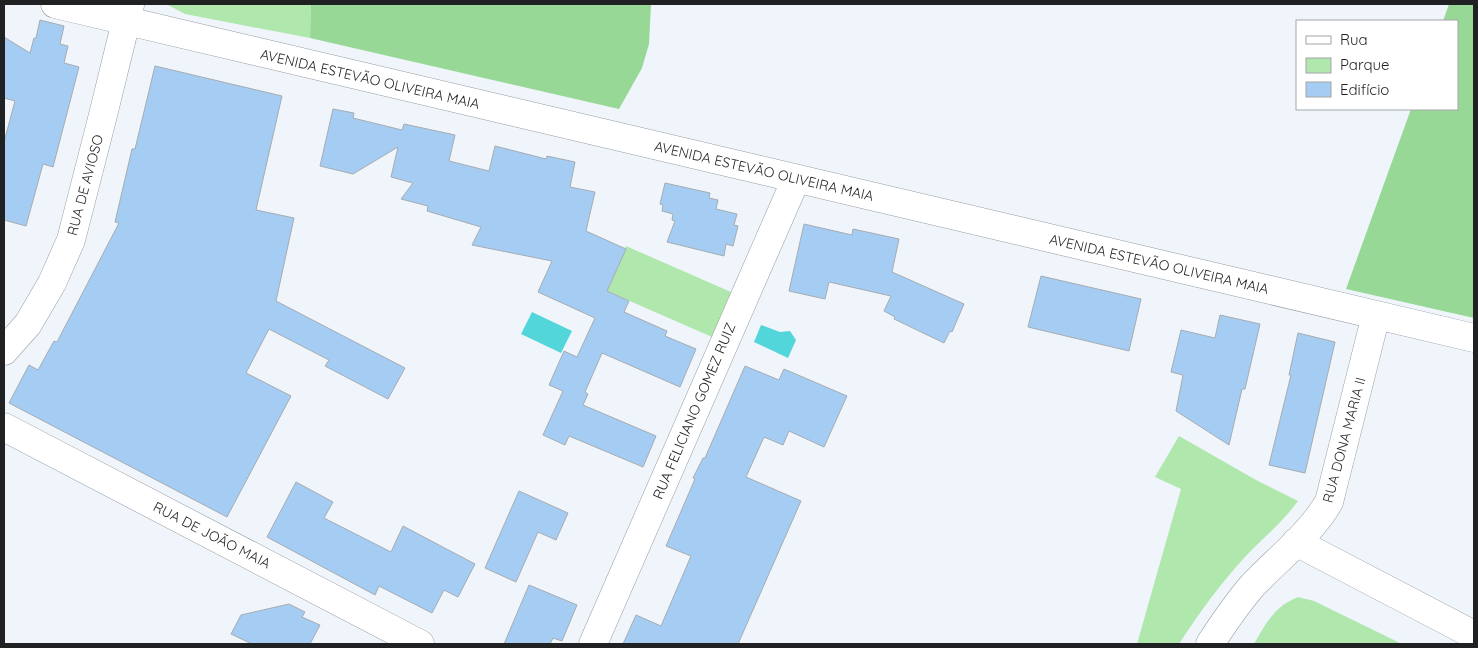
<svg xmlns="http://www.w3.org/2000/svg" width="1478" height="648" viewBox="0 0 1478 648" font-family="Quicksand,sans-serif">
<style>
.green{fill:#afe7ad}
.forest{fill:#97d896}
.water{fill:#53d6da}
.building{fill:#a5ccf2;stroke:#a6acb1}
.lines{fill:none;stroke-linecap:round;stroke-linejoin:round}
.minor-casing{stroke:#969ca1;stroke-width:29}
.minor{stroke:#fff;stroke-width:28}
.labels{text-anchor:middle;stroke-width:4.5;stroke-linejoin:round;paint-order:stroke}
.street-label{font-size:14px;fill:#1f2123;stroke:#fff}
</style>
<rect width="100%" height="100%" fill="#eff5fb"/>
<path class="green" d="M166 4H311L310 38 185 14Z
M626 246 731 292 712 337 607 291Z
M1179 436 1256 480 1298 501C1283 522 1262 539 1245 557 1220 584 1199 613 1179 644H1137L1181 489 1155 477Z
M1298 597 1314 601 1402 644H1254C1266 623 1275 606 1298 597Z"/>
<path class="forest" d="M311 4H651L649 44 642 68 619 109 310 38Z
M1449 4H1474V318L1346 289 1411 109H1457V21H1443Z"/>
<path class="water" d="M532 312 572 331 561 353 521 334Z
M761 325 780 332 790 331 796 340 788 358 754 342Z"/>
<path class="building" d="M40 20 64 26 60 44 68 46 64 63 79 67 53 167 43 164 26 226 4 220V142L15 101 4 98V37L30 53 34 38H36Z
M155 66 282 96 256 210 294 218 276 301 405 368 388 399 325 366 329 360 269 329 246 373 291 396 227 517 9 403 29 365 38 370 54 341 57 342 119 223 115 222 132 149H135Z
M333 109 354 113 353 118 402 130 404 124 455 135 449 161 489 171 495 146 546 159 547 156 575 162 570 187 595 192 586 231 626 249 607 291 629 301 624 312 667 331 665 336 696 349 680 387 602 353 585 392 588 394 583 405 656 436 643 467 569 436 565 445 543 435 563 391 549 385 564 351 577 357 595 318 538 292 552 261 472 245 481 227 427 211 428 206 401 199 413 183 391 177 398 147 353 174 320 166Z
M665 183 710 193 709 198 718 200 716 209 737 214 734 225 738 226 733 246 726 244 724 256 667 242 675 221 672 220 673 214 662 211 663 205 660 204Z
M804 224 852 235 853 229 899 239 892 272 964 304 952 332 950 331 944 343 894 319 895 317 884 311 891 296 829 282 825 299 789 291Z
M1041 276 1141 299 1129 351 1028 327Z
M1220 315 1260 324 1245 389H1242L1229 445 1176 411 1183 375 1171 372 1181 330 1215 338Z
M1298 333 1335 342 1305 473 1269 465 1291 375H1289Z
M745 366 779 380 784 369 847 396 824 447 789 431 783 445 764 437 746 477 801 501 738 644H623L636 615 661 626 691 556 666 546 695 479 693 478 703 458H705Z
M296 482 333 502 324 518 391 552 403 526 475 564 458 597 444 590 432 613 379 586 375 595 267 537Z
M519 491 568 513 556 540 538 532 516 582 485 568Z
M529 585 577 605 562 641 553 638 550 644H504Z
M289 604 305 612 302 617 320 625 310 644H252L231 634 241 615Z"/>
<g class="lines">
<g class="minor-casing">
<path id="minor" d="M55 4 1474 338
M4 351 28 324 52 283 71 240 103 115 130 5
M4 427 420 644
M1296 542 1474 635
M593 644 796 179
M1210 644C1223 624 1237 603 1253 585 1279 558 1310 534 1329 502L1376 315"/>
</g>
<use href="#minor" class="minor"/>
</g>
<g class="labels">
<g class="street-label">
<text transform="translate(370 79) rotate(13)" y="5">AVENIDA ESTEVÃO OLIVEIRA MAIA</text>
<text transform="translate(764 171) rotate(13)" y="5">AVENIDA ESTEVÃO OLIVEIRA MAIA</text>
<text transform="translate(85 185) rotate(-75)" y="5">RUA DE AVIOSO</text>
<text transform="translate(1159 264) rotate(13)" y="5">AVENIDA ESTEVÃO OLIVEIRA MAIA</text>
<text transform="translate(694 411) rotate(-67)" y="5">RUA FELICIANO GOMEZ RUIZ</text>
<text transform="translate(1344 440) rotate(-75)" y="5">RUA DONA MARIA II</text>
<text transform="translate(212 535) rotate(27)" y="5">RUA DE JOÃO MAIA</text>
</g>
</g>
<rect width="1478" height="648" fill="none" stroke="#1f2123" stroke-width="10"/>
<rect x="1296" y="20" width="162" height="90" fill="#ffffff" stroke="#a5a6a7"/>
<rect x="1306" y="36" width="25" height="8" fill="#ffffff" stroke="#a5a6a7"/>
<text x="1340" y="45" font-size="15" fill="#1f2123">Rua</text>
<rect x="1306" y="58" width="25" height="15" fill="#afe7ad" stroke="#a5a6a7"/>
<text x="1340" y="70" font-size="15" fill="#1f2123">Parque</text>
<rect x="1306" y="82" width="25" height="15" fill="#a5ccf2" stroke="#a5a6a7"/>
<text x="1340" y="95" font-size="15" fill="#1f2123">Edifício</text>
</svg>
